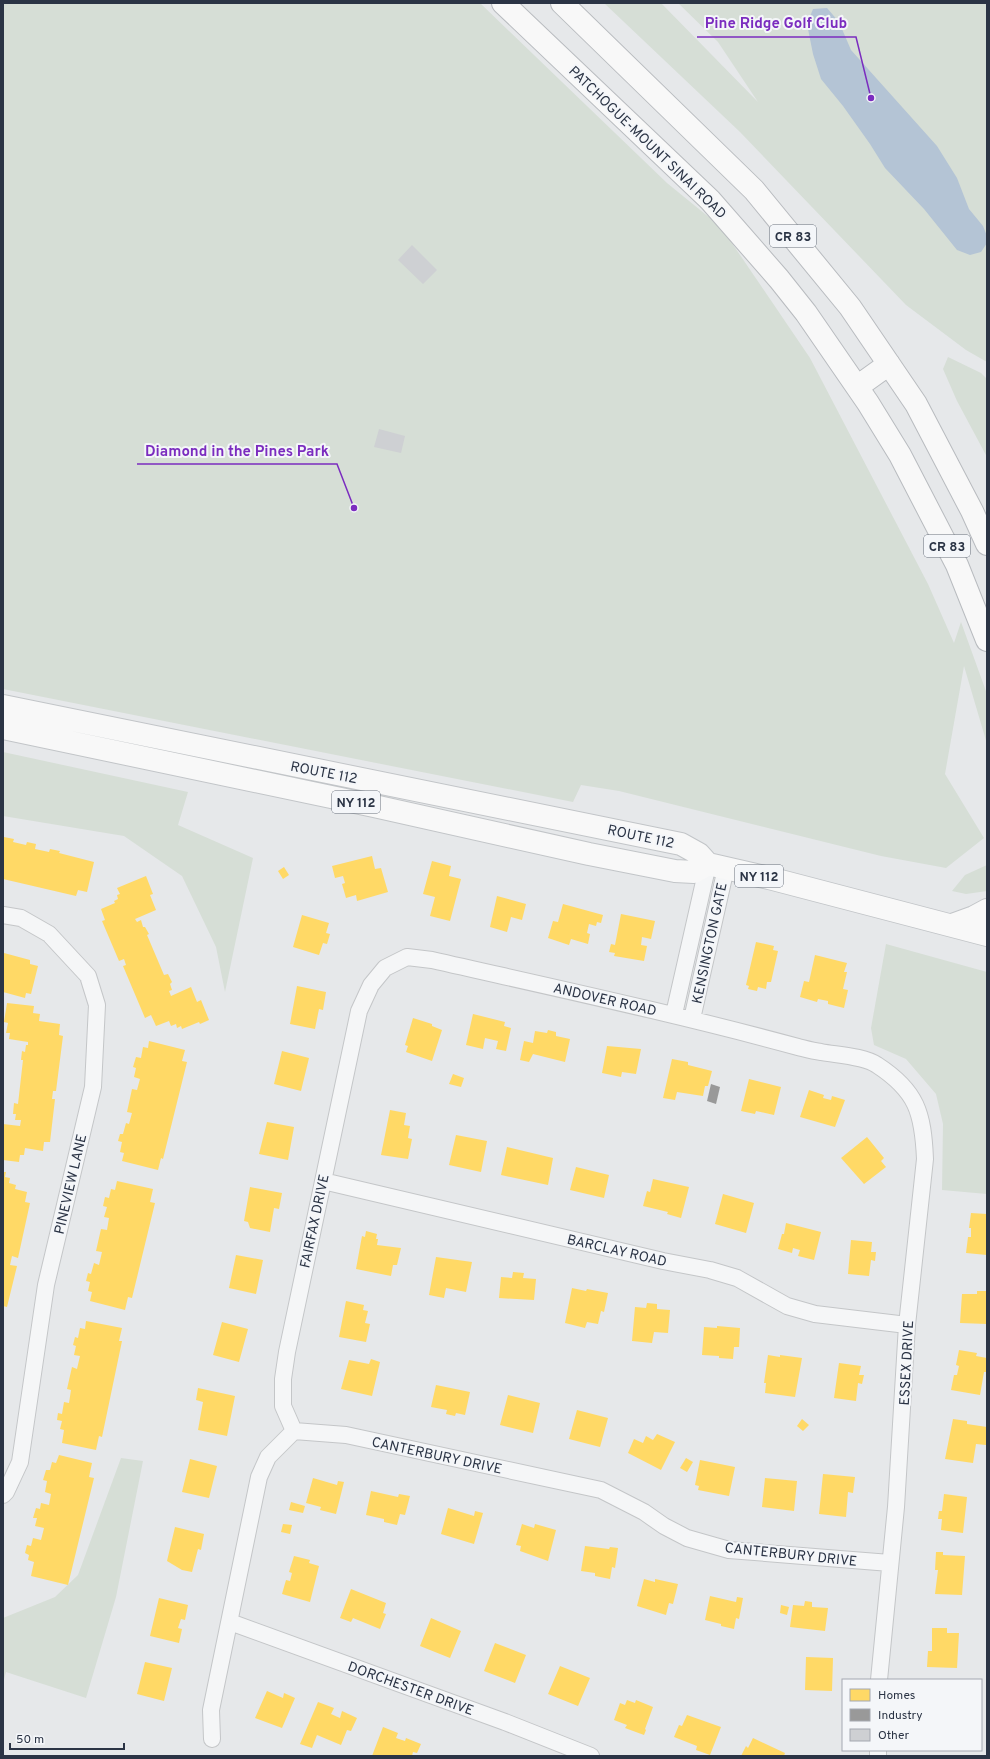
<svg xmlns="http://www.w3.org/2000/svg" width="990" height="1759" viewBox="0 0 990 1759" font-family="Overpass,sans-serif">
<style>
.green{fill:#d6ded6}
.water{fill:#b4c4d5}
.homes{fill:#ffd966}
.industry{fill:#999}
.building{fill:#ced0d3}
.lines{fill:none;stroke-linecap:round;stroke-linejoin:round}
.street-casing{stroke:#c4c6c8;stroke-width:18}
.primary-casing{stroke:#c2c5c8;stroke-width:24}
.highway-casing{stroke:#b8bbbf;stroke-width:24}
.street{stroke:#f5f6f7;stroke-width:16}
.primary{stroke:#f8f8f8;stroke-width:22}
.highway{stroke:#f8f8f8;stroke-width:22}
.labels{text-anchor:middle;stroke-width:4;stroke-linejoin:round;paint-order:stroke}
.shield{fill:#f4f6f9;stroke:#676e7b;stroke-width:1}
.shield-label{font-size:13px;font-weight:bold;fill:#2b3445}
.street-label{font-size:14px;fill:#2b3445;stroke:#f4f6f9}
.leader{fill:none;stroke:#7b2cbf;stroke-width:1.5}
.callout-dot{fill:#7b2cbf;stroke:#f4f6f9;stroke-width:1.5}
.callout-label{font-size:15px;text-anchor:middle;font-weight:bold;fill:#7b2cbf;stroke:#f4f6f9;stroke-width:4;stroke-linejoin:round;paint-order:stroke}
</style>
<rect width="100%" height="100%" fill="#e6e8ea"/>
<path class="green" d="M3 3H480L667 183 721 227 810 358 928 584 954 643 961 622 987 694V744L964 666 945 774 984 838 946 868 881 856 619 791 581 785 573 802 3 689Z
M604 3H661L758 102 718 42 678 3H987V362L966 350 906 305 740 132Z
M948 357 981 373 987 379V457L957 401 943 369Z
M3 752 188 792 178 825 253 858 225 992 216 947 182 876 124 836 3 816Z
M987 865V891L966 894 952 891 965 875Z
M886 944 987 972V1194L942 1190 943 1124 936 1094 906 1059 874 1045 871 1028Z
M121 1458 143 1461 116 1597 86 1698 6 1672 3 1683V1618L55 1597 78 1575Z"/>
<path class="water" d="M827 8 839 22 851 50 937 146 957 178 969 209 983 226 987 236V243L981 252 970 255 957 250 924 209 885 168 870 144 843 106 821 79 813 54 807 24 813 9Z"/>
<path class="homes" d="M4 837 14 839 13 842 26 845 27 842 36 844 35 849 49 852 50 849 60 851 59 853 94 862 87 892 78 890 76 896 3 879Z
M372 856 375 869 381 868 388 892 357 901 356 895 346 898 342 884 345 883 343 876 335 878 332 866Z
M432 861 451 866 449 876 461 879 450 921 430 916 435 897 423 894Z
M284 867 289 875 283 879 278 871Z
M146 876 153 894 150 895 156 910 135 919 137 922 141 920 143 927H145L149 934 147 935 164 975 168 974 172 982 170 984 172 990 169 991 171 996 191 987 197 1002 201 1000 209 1020 200 1024 199 1022 182 1029 181 1026 177 1028 176 1024 171 1026 169 1021 156 1026 151 1015 145 1018 123 966 126 965 124 959 119 961 102 921 105 920 101 909 115 903 114 901 118 899 117 895 120 894 117 888Z
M497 896 526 904 522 920 511 917 507 932 490 927Z
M563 904 603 915 601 923 597 922 596 926 589 924 587 933 590 934 588 944 571 939 569 945 548 938 553 921 558 922Z
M621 914 655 921 651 939 642 937 641 945 647 946 644 961 614 956 615 953 609 952 611 944 615 945Z
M302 915 329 923 326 933 330 934 327 944 323 943 319 955 293 947Z
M756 942 774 946 773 950 778 951 771 982H767L766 989 758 987 757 991 748 989 749 986 746 985Z
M4 953 30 960V964L38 966 31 994 26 993 25 998 3 992V955Z
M815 955 847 963 844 972H847L843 989 848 990 844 1008 828 1004V1001L818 999 817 1002 800 997 804 981 809 982Z
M297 986 326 992 323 1010 319 1009 315 1029 290 1024Z
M7 1003 34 1006 33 1013 40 1014 39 1021 60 1024 59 1035 63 1036 56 1091H53L52 1099H55L50 1142H44L43 1151 25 1148 24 1155H20L19 1162 3 1160V1124L20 1126 21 1120H15L16 1114H13L14 1103 18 1104 23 1060H21L22 1051 25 1052 26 1045H28V1042L9 1039 10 1033H6L8 1023 4 1022Z
M473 1014 505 1022 504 1026 511 1028 506 1051 496 1049 498 1041 485 1038 483 1049 466 1045Z
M413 1018 432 1024V1026L442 1030 432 1061 406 1052 408 1046 405 1045Z
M548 1030 556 1032V1036L570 1039 565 1062 533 1054 529 1062 520 1060 524 1041 533 1043 535 1031 547 1033Z
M149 1041 185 1050 182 1061 187 1062 163 1159 161 1158 158 1170 122 1161 124 1153 120 1152 122 1142 118 1141 120 1134H123L126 1123 129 1124 132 1113 127 1112 132 1089 137 1090 140 1079 134 1077 136 1068 133 1067 136 1057 141 1058 143 1047 148 1048Z
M607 1046 641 1049 636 1074 622 1072 621 1077 602 1073Z
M282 1051 309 1058 301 1091 274 1084Z
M672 1059 688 1062V1065L712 1071 708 1086H705L703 1096 677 1092 675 1100 663 1098Z
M453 1074 464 1078 461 1087 449 1084Z
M749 1079 781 1087 774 1115 756 1111 755 1114 741 1111Z
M809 1090 824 1095 823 1098 831 1100 832 1096 845 1100 835 1127 800 1117Z
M390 1110 406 1113 404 1125 410 1126 408 1138 412 1139 408 1159 381 1155Z
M267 1122 294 1127 288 1160 259 1154Z
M456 1135 487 1141 481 1172 449 1165Z
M867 1137 884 1158 881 1161 886 1167 864 1184 841 1158Z
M507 1147 553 1158 548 1185 501 1175Z
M576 1167 609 1175 604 1198 570 1190Z
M3 1172H6L5 1177 10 1178 9 1183 16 1185 15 1189 27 1192 25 1202 30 1203 18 1258 12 1256 10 1265 17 1266 7 1307 3 1306Z
M653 1179 689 1187 681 1218 667 1214 668 1212 643 1206 647 1191 650 1192Z
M117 1181 153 1189 150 1202 155 1203 132 1298 128 1297 125 1310 90 1301 92 1292 88 1291 90 1282 86 1281 88 1273 91 1274 94 1263 99 1265 102 1252 96 1251 101 1229 107 1230 109 1218 104 1217 107 1207 103 1206 105 1197 109 1198 111 1189 115 1190Z
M250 1187 282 1193 279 1209 274 1208 270 1232 250 1228 248 1222 244 1221Z
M723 1194 754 1203 746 1233 715 1224Z
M971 1213 987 1214V1255L966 1253 968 1237H971V1228H969Z
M786 1223 821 1232 814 1260 798 1256 800 1250 793 1248 792 1253 778 1249 782 1234H784Z
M366 1231 377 1234 376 1239H378L377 1245 401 1248 397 1265H393L391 1276 356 1269 362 1236 365 1237Z
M851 1240 872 1242 871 1252H876L875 1261 871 1260 869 1276 848 1274Z
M236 1255 263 1260 256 1294 229 1288Z
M436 1257 472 1262 466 1292 446 1288 444 1298 429 1295Z
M513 1272 524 1273 523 1278 536 1279 534 1300 499 1298 501 1277 512 1278Z
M572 1288 586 1291 587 1289 608 1293 604 1312 601 1311 598 1324 587 1322 585 1328 565 1323Z
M977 1291H987V1324L960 1323 962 1294H977Z
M346 1301 364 1305 363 1310 368 1311 365 1323 370 1324 366 1342 339 1337Z
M647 1303 657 1304V1309L670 1310 668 1333 654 1332 652 1343 632 1341 635 1307 646 1308Z
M86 1321 122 1328 119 1341H122L102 1437 99 1436 96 1450 62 1443 64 1430 60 1429 62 1421 57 1420 58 1413 62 1414 64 1402 69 1403 71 1390 67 1389 72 1367 77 1369 80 1356 74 1355 76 1346 73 1345 75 1337 78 1338 80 1328 85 1329Z
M222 1322 248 1329 239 1362 213 1355Z
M717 1326 740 1328 739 1347H734L733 1359 719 1358V1356L702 1355 704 1327 717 1328Z
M959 1350 977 1353 976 1356 987 1358V1372H984L980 1395 951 1390 954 1375H957L959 1366 956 1365Z
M768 1355 780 1357V1355L802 1358 795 1397 765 1393 766 1383H764Z
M371 1359 380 1362 372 1396 341 1389 349 1360 369 1364Z
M839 1363 861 1366 859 1375H864L862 1384 858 1383 856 1401 834 1398Z
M436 1385 470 1392 465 1415 456 1413 455 1416 446 1414 447 1410 431 1407Z
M198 1388 235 1396 227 1436 198 1430 203 1402 196 1400Z
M508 1395 540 1403 533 1433 500 1425Z
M577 1410 608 1418 600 1447 569 1439Z
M802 1419 809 1425 803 1431 797 1426Z
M953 1419 967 1421V1424L987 1427 986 1445 976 1444 973 1463 945 1459Z
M657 1434 675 1442 661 1470 628 1453 634 1439 643 1443 646 1436 653 1440Z
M59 1455 92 1463 89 1477 94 1478 68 1585 31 1576 34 1562 28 1560 29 1555 25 1553 27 1545 31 1546 33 1538 41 1540 44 1528 35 1526 37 1518H33L36 1508 40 1509 41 1503 49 1505 51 1494 45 1492 47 1481 43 1480 46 1470H50L52 1462 56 1463Z
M686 1458 693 1462 687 1472 680 1468Z
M190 1459 217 1466 209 1498 182 1492Z
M700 1460 735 1467 729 1496 698 1490 699 1486 695 1485Z
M823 1474 855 1477 853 1493 848 1492 846 1517 819 1514Z
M313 1478 337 1485 338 1481 344 1482 336 1514 320 1510 321 1507 306 1503Z
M765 1478 797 1481 794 1511 762 1507Z
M371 1491 398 1497 399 1494 410 1496 405 1515 400 1514 397 1525 384 1522V1519L366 1515Z
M944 1494 967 1497 963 1533 941 1530 942 1519H938L939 1511H942Z
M291 1502 305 1506 303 1513 289 1510Z
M448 1508 474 1516 475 1511 483 1513 474 1544 441 1534Z
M283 1524 292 1525 290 1534 281 1532Z
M522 1524 534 1528 535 1524 556 1530 548 1561 520 1551 521 1546 516 1545Z
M175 1527 204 1534 201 1550 198 1549 192 1572 182 1570 167 1561Z
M585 1546 609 1549 610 1547 618 1548 615 1568 612 1567 610 1579 595 1576V1573L581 1571Z
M936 1552H943V1555L965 1556 962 1595 935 1594 938 1570H935Z
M294 1556 310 1560 309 1563 319 1566 310 1602 282 1594 286 1580 290 1581 292 1573 289 1572Z
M644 1579 655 1582V1579L678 1584 673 1604 669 1603 666 1615 637 1606Z
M351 1589 386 1603 383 1613 386 1614 380 1629 353 1618 351 1622 340 1618Z
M710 1596 736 1602 737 1597 743 1598 739 1619 736 1618 734 1629 721 1626V1624L705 1620Z
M159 1598 188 1605 185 1620 181 1619 178 1628 182 1629 179 1643 150 1636Z
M805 1601 812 1602V1607L828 1608 825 1631 790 1627 793 1605 804 1606Z
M781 1605 789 1607 787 1615 780 1613Z
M431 1618 461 1631 450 1658 420 1646Z
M932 1628H947V1633H959L957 1668 927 1667 928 1651H932Z
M495 1643 526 1655 515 1683 484 1671Z
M806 1657 833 1658 832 1691 805 1690Z
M145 1662 172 1668 164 1701 137 1694Z
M560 1666 590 1678 578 1706 548 1694Z
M267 1691 283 1698 284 1693 295 1698 282 1728 255 1718Z
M627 1700 635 1703 636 1700 653 1707 645 1729 646 1730 644 1735 625 1728 627 1725 614 1720 620 1703 625 1705Z
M318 1702 334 1708 331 1714 340 1718 342 1711 357 1718 351 1731 347 1730 341 1745 317 1735 312 1748 300 1744Z
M687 1715 721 1727 710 1755 696 1750 697 1746 674 1737 679 1725 682 1726Z
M383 1727 398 1733 396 1738 405 1741 406 1738 421 1744 417 1753 413 1752 412 1756H372Z
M753 1738 785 1753 784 1756H741L746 1746 748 1748Z"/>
<path class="industry" d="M711 1084 720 1087 716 1104 707 1101Z"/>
<path class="building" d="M412 245 437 270 423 284 398 260Z
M379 429 405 436 401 453 374 447Z"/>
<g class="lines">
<g class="street-casing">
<path id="street" d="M3 915 21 918 49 934 88 976 97 1005 93 1087 46 1285 20 1462 6 1492 3 1495
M674 1014 708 864
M692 1019 726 868
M323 1181 663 1261 710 1270 737 1278 787 1306 815 1314 907 1325
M294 1431 283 1406V1379L287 1352 359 1011 371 985 385 968 407 957 432 960C555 988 677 1014 798 1047 806 1049 813 1051 821 1052 837 1055 864 1056 877 1065 917 1091 923 1113 925 1159L907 1325 896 1507 879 1680
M230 1622 505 1722 591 1756
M212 1739 211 1710 259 1477 268 1457 294 1431 346 1435 601 1490 644 1512 664 1526 687 1538 729 1550 890 1563
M878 1756V1750"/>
</g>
<g class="primary-casing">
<path id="primary" d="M3 706 681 844 699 854 708 864 769 878 987 935
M3 728 374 806 589 854 675 871 694 872 708 864
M952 925 974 917 987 910"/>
</g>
<g class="highway-casing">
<path id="highway" d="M503 3 710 200 779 279 806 313 868 403 900 455 957 565 987 640
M562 3 754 190 850 307 916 404 972 511 987 544
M857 387 889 364"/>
</g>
<use href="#street" class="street"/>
<use href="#primary" class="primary"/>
<use href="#highway" class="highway"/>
</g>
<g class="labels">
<g class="shield">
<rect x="770" y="225" width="46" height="22" rx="3"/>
<rect x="924" y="535" width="46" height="22" rx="3"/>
<rect x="332" y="791" width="48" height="22" rx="3"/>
<rect x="735" y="865" width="48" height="22" rx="3"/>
</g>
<g class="shield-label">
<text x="793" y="241">CR 83</text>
<text x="947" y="551">CR 83</text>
<text x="356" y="807">NY 112</text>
<text x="759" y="881">NY 112</text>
</g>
<g class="street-label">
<text transform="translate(648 142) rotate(44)" y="5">PATCHOGUE-MOUNT SINAI ROAD</text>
<text transform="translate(324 772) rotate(11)" y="5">ROUTE 112</text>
<text transform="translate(641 836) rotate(12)" y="5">ROUTE 112</text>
<text transform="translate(709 943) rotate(-78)" y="5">KENSINGTON GATE</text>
<text transform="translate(605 999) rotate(13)" y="5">ANDOVER ROAD</text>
<text transform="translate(70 1184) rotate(-77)" y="5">PINEVIEW LANE</text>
<text transform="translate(314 1221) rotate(-78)" y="5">FAIRFAX DRIVE</text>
<text transform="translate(617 1250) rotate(13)" y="5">BARCLAY ROAD</text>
<text transform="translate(906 1363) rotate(-87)" y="5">ESSEX DRIVE</text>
<text transform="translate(437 1455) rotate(12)" y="5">CANTERBURY DRIVE</text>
<text transform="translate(791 1554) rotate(6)" y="5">CANTERBURY DRIVE</text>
<text transform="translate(411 1688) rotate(20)" y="5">DORCHESTER DRIVE</text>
</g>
</g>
<path class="leader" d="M871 98L856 37H697M354 508L337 464H137"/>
<g class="callout-dot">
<circle cx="871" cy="98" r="4"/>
<circle cx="354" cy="508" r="4"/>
</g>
<g class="callout-label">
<text x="776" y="28">Pine Ridge Golf Club</text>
<text x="237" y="456">Diamond in the Pines Park</text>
</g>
<rect width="990" height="1759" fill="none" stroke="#2b3445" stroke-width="8"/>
<rect x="842" y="1679" width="140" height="72" fill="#f4f6f9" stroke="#a4a8b1"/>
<rect x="850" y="1689" width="20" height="12" fill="#ffd966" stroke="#a4a8b1"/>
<text x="878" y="1699" font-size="12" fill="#2b3445">Homes</text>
<rect x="850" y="1709" width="20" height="12" fill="#999999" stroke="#a4a8b1"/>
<text x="878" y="1719" font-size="12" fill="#2b3445">Industry</text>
<rect x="850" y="1729" width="20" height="12" fill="#ced0d3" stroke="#a4a8b1"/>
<text x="878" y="1739" font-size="12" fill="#2b3445">Other</text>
<path d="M10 1743v6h114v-6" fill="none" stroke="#2b3445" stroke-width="2"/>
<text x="16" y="1743" font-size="12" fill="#2b3445" stroke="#f4f6f9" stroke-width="3" paint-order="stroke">50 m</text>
</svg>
